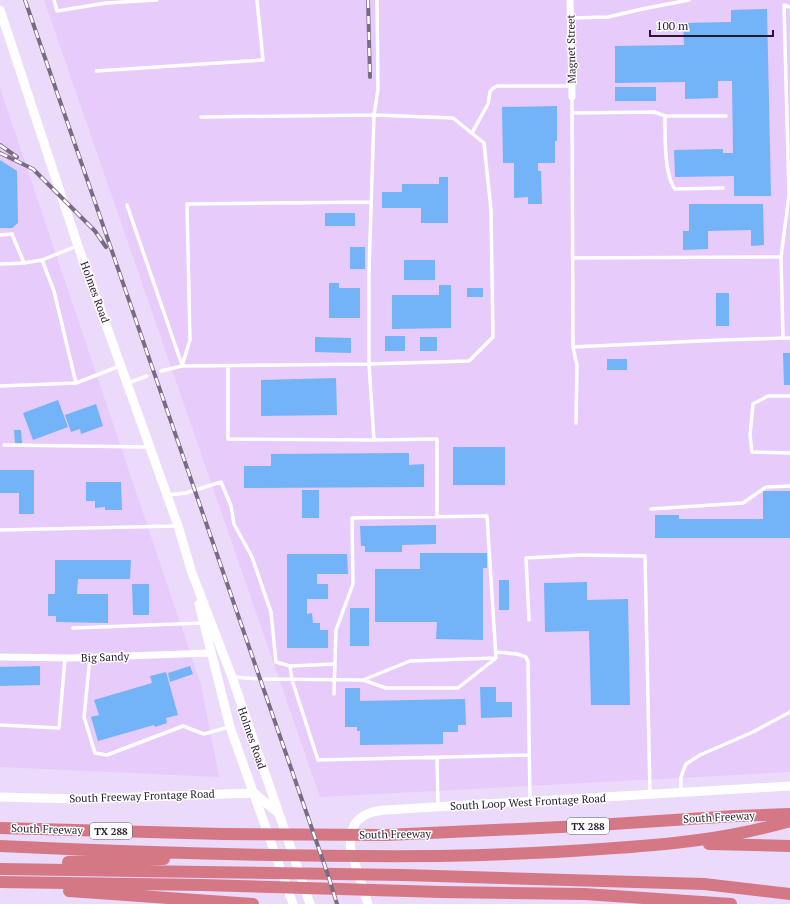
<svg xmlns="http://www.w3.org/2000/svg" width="790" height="904" viewBox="0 0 790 904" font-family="'PT Serif',serif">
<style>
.built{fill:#e7cbfb}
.building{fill:#73b3f7}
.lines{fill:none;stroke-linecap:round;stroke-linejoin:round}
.lane{stroke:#fff;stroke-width:3.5}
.street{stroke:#fff;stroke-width:7}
.secondary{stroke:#fff;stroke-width:9}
.highway{stroke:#d57886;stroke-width:12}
.rail-casing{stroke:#796b84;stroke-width:4}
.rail{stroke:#fff;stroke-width:2.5;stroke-dasharray:8;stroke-linecap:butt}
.labels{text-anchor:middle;stroke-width:3;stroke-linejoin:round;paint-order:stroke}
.shield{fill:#fff;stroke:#665f6c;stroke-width:1}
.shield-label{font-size:10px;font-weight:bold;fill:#251a2d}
.street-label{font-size:11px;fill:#251a2d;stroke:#fff}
</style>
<rect width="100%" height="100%" fill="#ecdafa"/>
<path class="built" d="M44 0H790V772L320 797Z
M0 88 201 685 219 777 0 767Z"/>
<path class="building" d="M767 9 771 196H734V176L675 177 674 150 723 149V153H733L732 81H718V98L685 99V82L615 83V46L684 45 683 23 731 22V10Z
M615 87H656V101H615Z
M557 106V141H555V163H538V171H541L542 204H528V197L514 198V163H503L502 107Z
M0 160 17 171 18 223 12 228H0Z
M439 177H448V223H421V208H382V192H402V184H439Z
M689 204H763L764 245 751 246V230L708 231V249L683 250V231H689Z
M325 213H355V226H325Z
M350 247H365V269H350Z
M404 260H435V280H404Z
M329 283H339V288H360V318H329Z
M439 285H451V328L392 329V295H439Z
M467 288H483V297H467Z
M716 293H729V326H716Z
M385 336H405V351H385Z
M315 337 351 338V353L315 352Z
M420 337H437V351H420Z
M783 353H790V385H784Z
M607 359H627V370H607Z
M336 378 337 415 261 416V380Z
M58 400 68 427 33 440 23 413Z
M96 404 103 426 81 434 80 429 71 432 65 415Z
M14 430H21L22 443H15Z
M453 447H505V485H453Z
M409 453V465L424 464V487L244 488V466H271V454Z
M0 470H34V514H19V493H0Z
M86 482H121L122 510H105V507L95 508V501H86Z
M302 490H319V518H302Z
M763 491H790V538H655V515H679V519H763Z
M436 525V544L402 545V552H365V546H361L360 526Z
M420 553H487V568H483V640L436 639 437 622H375V569H420Z
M287 554H347L348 574H317V584H328V599H307V614L312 613 313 623H320V630H328V648H287Z
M55 560H131L130 579H78L77 594H108V623L56 622V616H48V594H55Z
M499 580H509V610H499Z
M587 582V600L628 599 630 705H591L589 631 545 632 544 583Z
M132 584H149V615H133Z
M350 608H369V646H350Z
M40 666V685L0 686V667Z
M190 666 193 674 170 682 168 673Z
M166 672 178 715 166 718 167 723 155 727 154 725 98 741 91 717 99 715 94 700 152 683 150 676Z
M480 687H496V702H512V717L481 718Z
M345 688H360V701L465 699 466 725H458V732H443V744L360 745V731H357V727H345Z"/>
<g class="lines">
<path class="lane" d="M54 0 57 11 106 3 157 0
M571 18 608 17 642 9 689 0
M96 71 263 60 257 0
M572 97 573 347 721 340 790 338
M572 113 654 112 665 116H726
M665 116C665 135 664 175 675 189L723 188
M472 133 488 104 490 92 493 88 497 86H572
M127 205 182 365
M0 235 12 234 24 263
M573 258 781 257
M0 264 24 263 42 260 77 246
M783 338 781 257 789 195 784 5 790 7
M573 347 577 365 576 423
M182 366 190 340 187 204 371 202
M228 366V439L374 440 437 439V517
M161 371 182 366 369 364 469 361 493 337 491 210 484 143 453 118 374 115 201 117
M76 383 120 366
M128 383 147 376
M0 386 76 383 54 291 42 260
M790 396H768L753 404 750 435 752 452 790 453
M374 440 369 364V272L374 115 378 89 377 0
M4 445 149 447
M168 495 186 493 221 482 231 506 234 524 252 557 271 612 276 662 290 666 335 664
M651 509 743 503 766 487 790 486
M0 530 176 526
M529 620 526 558 581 555 645 556 650 794
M73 628 203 623
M496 652 517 654 526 657 528 662 530 801
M90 657 84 717 95 753 107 755 183 726 204 734 229 727
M290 666 292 680 318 760 529 755
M233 677 261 679 363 680 386 688H458L496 658
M363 680 410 661 495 658
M334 694 336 630 353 584 352 518 487 516 496 658
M0 725 59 728 65 658
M437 758 438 805
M681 792V777L686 764 700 755 753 732 790 712"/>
<path class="street" d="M570 0 572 97
M0 657 71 658 211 653"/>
<path class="secondary" d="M0 10 78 246 178 526 192 573 232 677 310 904
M199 604 230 727 293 904
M0 797 77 799 254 793 277 812
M368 904 351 851C347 824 360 812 385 810L790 786"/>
<path class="highway" d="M0 828 223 834 386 835 582 826 735 816 790 814
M709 844 790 846
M0 846C146 853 292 857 438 856 493 855 547 853 601 849 665 845 729 839 790 821
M68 862 164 859
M0 869 403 875 704 884 790 894
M0 882 202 885 441 892 585 894 731 904
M69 891 253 904"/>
<g class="rail-casing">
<path id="rail" d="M25 0 328 875 337 904
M368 0 370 77
M0 145 17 157
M0 153 33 169 95 231 106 247"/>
</g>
<use href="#rail" class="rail"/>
</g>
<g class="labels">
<g class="shield">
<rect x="567" y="818" width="42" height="16" rx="3"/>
<rect x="90" y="823" width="42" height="16" rx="3"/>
</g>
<g class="shield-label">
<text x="588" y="830">TX 288</text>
<text x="111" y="835">TX 288</text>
</g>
<g class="street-label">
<text transform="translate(571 49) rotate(-91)" y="4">Magnet Street</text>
<text transform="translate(95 292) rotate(70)" y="4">Holmes Road</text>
<text transform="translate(105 657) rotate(-2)" y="4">Big Sandy</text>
<text transform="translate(252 738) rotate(71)" y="4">Holmes Road</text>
<text transform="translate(142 796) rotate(-2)" y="4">South Freeway Frontage Road</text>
<text transform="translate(528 802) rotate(-3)" y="4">South Loop West Frontage Road</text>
<text transform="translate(719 817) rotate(-3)" y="4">South Freeway</text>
<text transform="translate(47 829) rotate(2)" y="4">South Freeway</text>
<text transform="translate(395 834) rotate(-1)" y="4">South Freeway</text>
</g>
</g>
<path d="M650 30v6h123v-6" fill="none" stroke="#251a2d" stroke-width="2"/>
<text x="656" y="30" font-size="12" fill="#251a2d" stroke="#ffffff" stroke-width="3" paint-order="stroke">100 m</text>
</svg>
